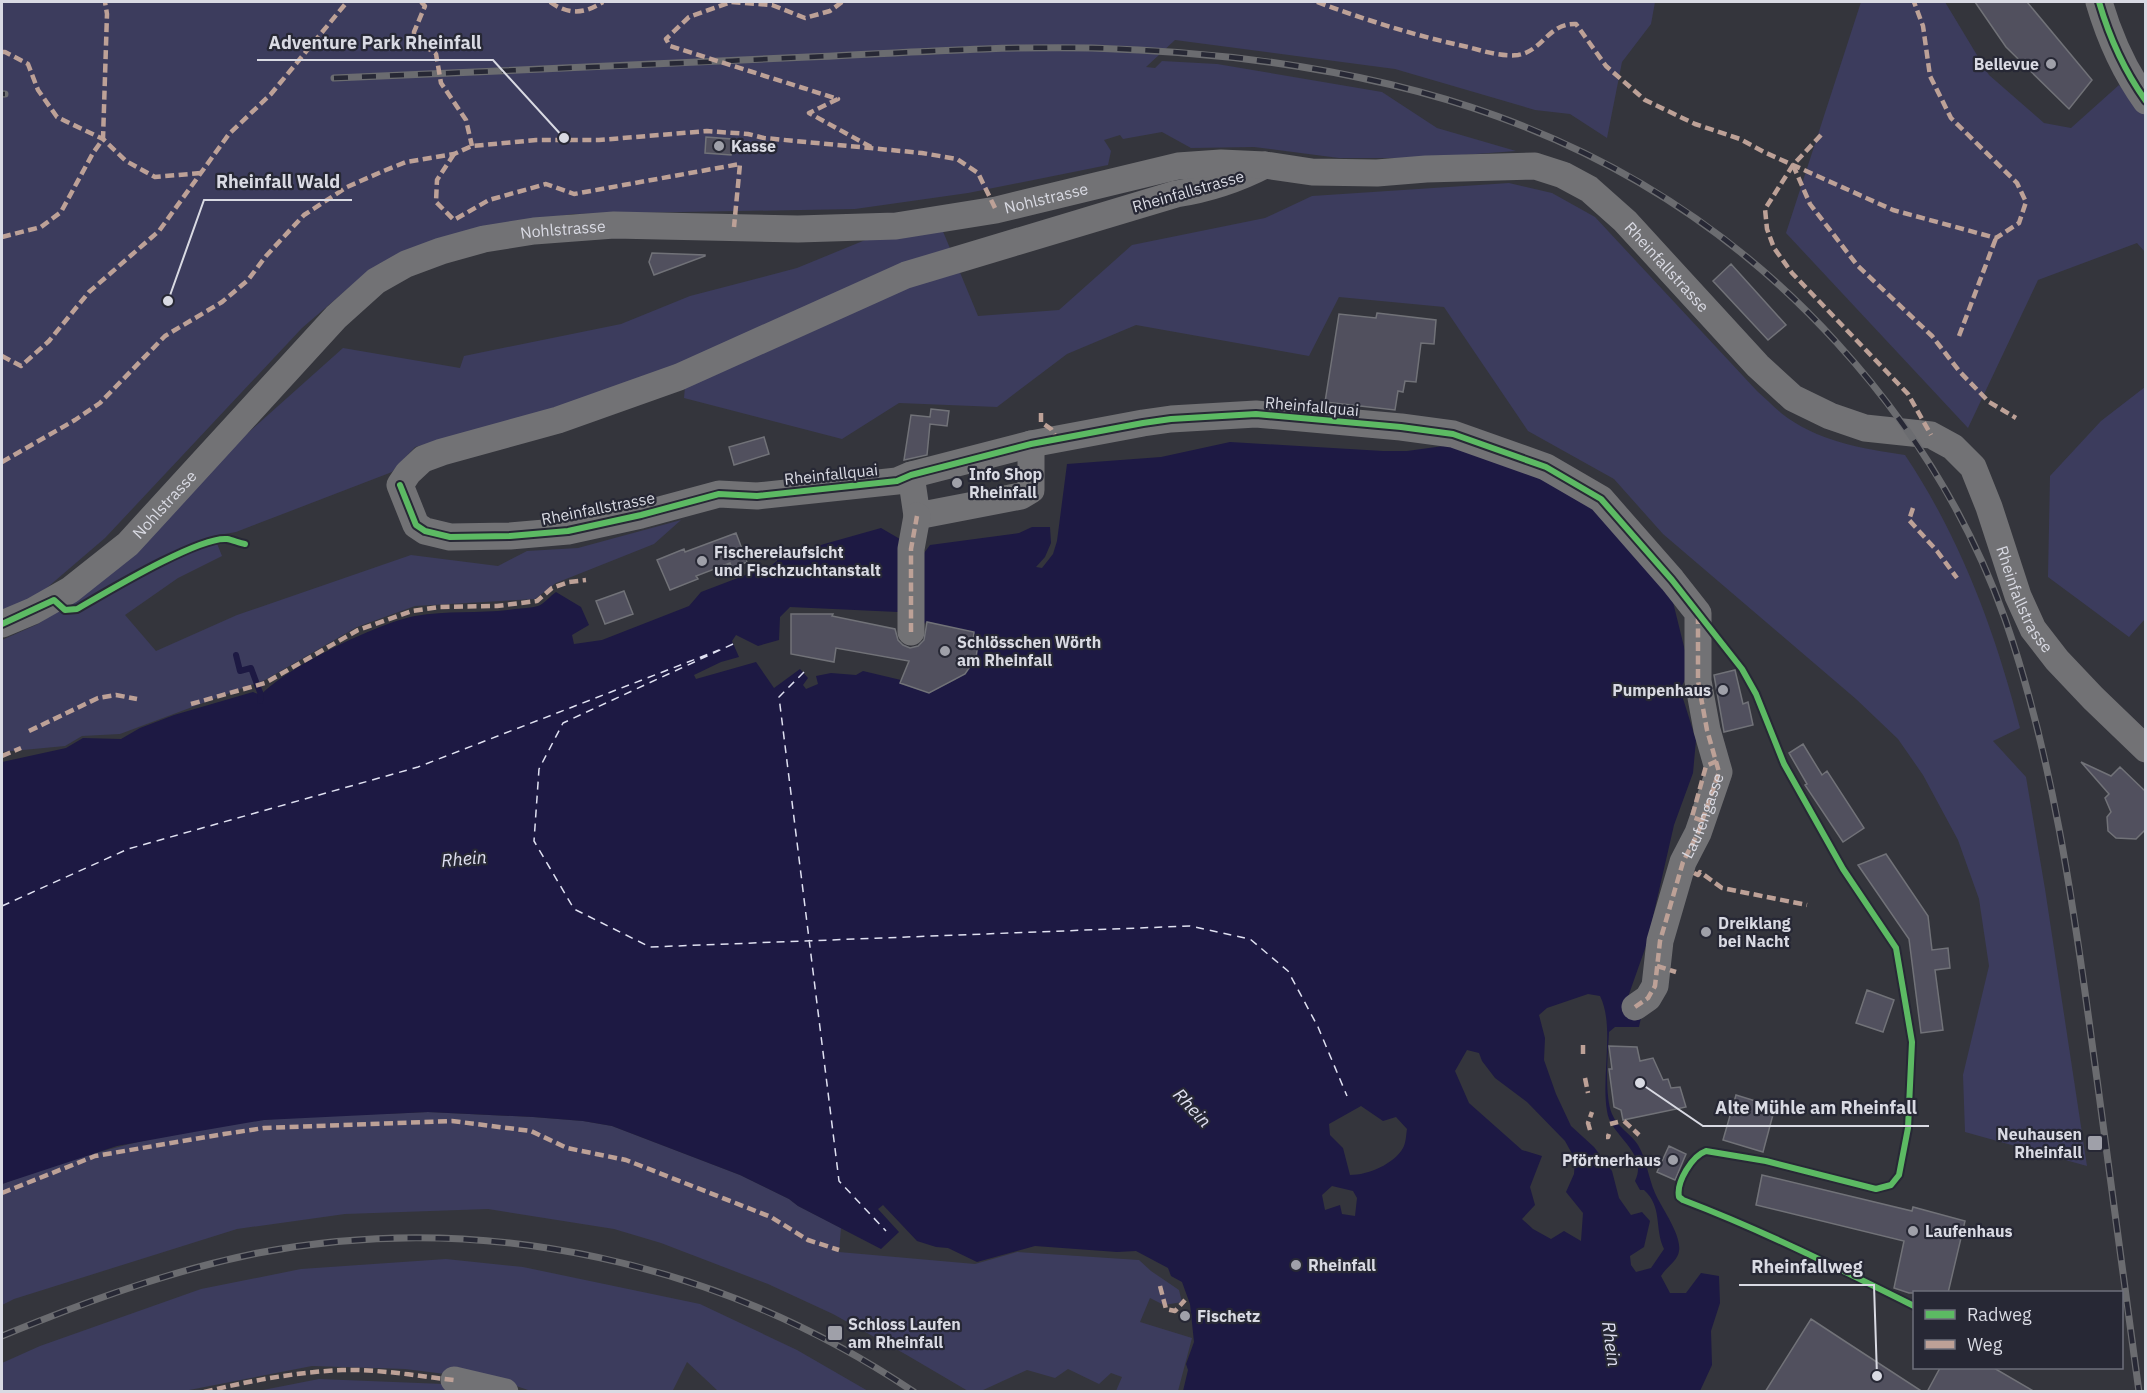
<svg xmlns="http://www.w3.org/2000/svg" width="2147" height="1393" viewBox="0 0 2147 1393" font-family="'IBM Plex Sans',sans-serif">
<style>
.green{fill:#3c3c5d}
.water{fill:#1d1943;fill-rule:evenodd}
.lines{fill:none;stroke-linecap:round;stroke-linejoin:round}
.stream{stroke:#1d1943;stroke-width:6}
.ferry{stroke:#dfe0f1;stroke-width:1.5;stroke-dasharray:8 6;stroke-linecap:butt}
.building{fill:#51505e;stroke:#717278;stroke-width:1.5}
.minor{stroke:#727275;stroke-width:27}
.rail-casing{stroke:#6b6c70;stroke-width:7}
.rail{stroke:#272835;stroke-width:4.5;stroke-dasharray:14;stroke-linecap:butt}
.quiet{stroke:#bda197;stroke-width:4.5;stroke-dasharray:9 4.5;stroke-linecap:butt}
.cycleway-casing{stroke:#272835;stroke-width:10}
.cycleway{stroke:#5cba63;stroke-width:6}
.poi-dot{fill:#9fa0a9;stroke:#272835;stroke-width:2}
.labels{text-anchor:middle;stroke-width:4.5;stroke-linejoin:round;paint-order:stroke}
.poi-label{font-size:16px;font-weight:bold;fill:#d9dae3;stroke:#272835;text-anchor:start}
.street-label{font-size:16px;fill:#d9dae3;stroke:#272835}
.water-label{font-size:18px;font-style:italic;fill:#dfe0f1;stroke:#272835}
.leader{fill:none;stroke:#d9dae3;stroke-width:2}
.callout-dot{fill:#d9dae3;stroke:#272835;stroke-width:2}
.callout-label{font-size:18px;text-anchor:middle;font-weight:bold;fill:#d9dae3;stroke:#272835;stroke-width:4.5;stroke-linejoin:round;paint-order:stroke}
</style>
<rect width="100%" height="100%" fill="#34353c"/>
<path class="green" d="M2 2H1655L1651 24 1622 62 1607 138 1570 114 1535 110 1395 69 1175 40 1146 67 1155 68 1162 61 1217 64 1382 92 1437 128 1516 151 1423 158H1339L1254 147 1191 148 1162 132 1123 139 1120 135 1104 140 1111 151 1108 165 968 193 855 209 572 214 430 242 366 273 302 328 105 538 35 598 2 612Z
M1861 2H1945L1989 75 2044 123 2071 128 2119 85 2145 114V252L2137 243 2038 280 1968 428 1786 233Z
M1509 183 1552 193 1595 217 1757 391C1765 398 1773 406 1781 413 1816 441 1863 449 1905 455 1961 539 1995 631 2020 728L1993 741 2026 777 2045 889 2087 1166 1965 1132 1963 1075 1989 966 1979 899 1958 840 1923 775 1898 739 1856 699 1663 534 1614 479 1528 431 1444 307 1339 297 1309 356 1136 325 1067 354 997 407 899 403 842 439 684 398 687 365 557 411 415 447 392 472 236 532 214 536 222 556 178 578 125 615 156 651 237 615 411 555 498 566 527 551 578 548 681 520 654 544 556 583 535 599 415 606 357 627 265 680 120 734 82 736 65 746 2 752V640L38 624 83 593 222 456 343 348 460 368 464 356 621 324 690 296 797 268 875 236 942 229 978 316 1059 310 1132 245 1265 218 1312 196Z
M2145 387V619L2129 637 2048 577 2050 476 2101 421Z
M428 1112 533 1117 583 1121 612 1126 740 1175 789 1199 798 1206 841 1228 839 1252 975 1264 1017 1252 1139 1260 1151 1271 1179 1290 1182 1302 1164 1305 1150 1298 1140 1322 1192 1338 1178 1391H1116L1122 1377 1111 1373 1099 1384 1068 1369 1055 1378 1027 1370 981 1391H968L905 1354 833 1314 768 1284 708 1261 661 1243 614 1229 488 1209 345 1214 237 1229 14 1299 2 1305V1184C86 1152 174 1130 264 1120 318 1114 374 1115 428 1112Z
M446 1259 523 1267 700 1304 797 1350 868 1391H718L687 1362 672 1392 531 1391 501 1381 405 1369 312 1366 184 1391 2 1392V1363L40 1346 201 1289 301 1269Z
M319 1379 444 1384 476 1391 253 1392Z"/>
<path class="water" d="M1230 442 1383 451H1407L1451 445 1559 481 1600 507 1672 598 1690 671 1680 689 1696 740 1693 773 1674 825 1647 943 1628 997 1642 1013 1639 1027H1615L1609 1032C1608 1053 1604 1095 1612 1114 1617 1127 1631 1134 1638 1145 1647 1160 1648 1177 1655 1193 1661 1207 1682 1235 1679 1251 1678 1261 1666 1267 1661 1276L1670 1293H1686L1701 1273 1719 1276 1720 1303 1711 1331 1712 1365 1700 1391H1183L1188 1370 1186 1364 1194 1342 1190 1304 1182 1282 1171 1276 1168 1268 1136 1251 1117 1252 1035 1246 977 1262 948 1248 936 1247 917 1241 883 1205 878 1209 899 1232 881 1249 798 1206 789 1199 740 1175 612 1126 583 1121 533 1117 428 1112 264 1120 194 1132 117 1146 2 1184V762L66 748 83 738 121 739 140 728 174 715 253 692 261 695C285 668 378 623 415 616 448 610 482 614 515 609 522 608 531 608 538 606 544 604 550 596 556 592L581 607 589 625 572 635 574 644 602 640 689 606 701 592 772 565 777 561 778 557 881 528 924 553 930 545 1019 533 1032 527H1050L1051 543 1045 557 1036 567 1042 568 1053 554 1057 541 1067 464 1161 457ZM790 607 898 612 924 624 926 622 974 632 973 642 978 643C973 677 956 679 929 693L901 684V680L863 671 856 675 831 673 816 676 818 684 806 689 803 685 808 678 800 669 774 688 756 662 696 679 694 675 721 662 739 657 732 641 736 635 758 646 779 640 780 617ZM1588 994 1600 996C1615 1026 1601 1076 1607 1111 1610 1136 1649 1152 1635 1181L1640 1190H1644C1663 1207 1654 1228 1664 1249L1651 1268 1636 1272 1631 1265 1630 1256 1644 1247 1650 1221 1642 1212 1631 1215 1619 1198 1612 1171 1594 1147 1571 1126 1556 1094 1544 1060 1545 1038 1539 1015 1547 1008ZM1467 1050 1479 1053 1482 1061 1495 1078 1527 1102 1565 1141 1575 1159 1574 1174 1566 1192 1583 1213 1581 1241 1564 1231 1551 1239 1533 1229 1522 1219 1535 1205 1530 1187 1542 1156 1522 1150 1469 1103 1455 1071ZM1361 1106 1383 1121 1396 1117 1407 1129C1406 1135 1406 1143 1403 1148 1394 1164 1368 1175 1350 1175L1343 1148 1330 1135 1329 1124ZM1332 1186 1353 1191 1357 1198 1355 1216 1342 1214 1340 1205 1325 1210 1322 1195Z"/>
<g class="lines">
<path class="stream" d="M236 655 240 671 251 668 261 695 260 701"/>
<path class="ferry" d="M733 644 563 723 539 769 534 841 574 909 650 947 1190 926 1250 939 1288 971 1318 1027 1347 1096
M804 672 779 697 839 1181 886 1231
M2 906 128 849 418 767 719 650"/>
</g>
<path class="building" d="M1975 2H2027L2092 80 2069 109 2006 47Z
M706 137 732 139 731 155 705 153Z
M652 253 705 255V256L654 275 649 262Z
M1731 264 1786 325 1768 340 1713 281Z
M1377 313 1436 320 1434 344 1421 343 1416 382 1405 381 1403 392 1398 391 1395 410 1325 402 1339 314 1376 318Z
M931 409 949 411 947 426 930 424 927 455 904 460 911 415 930 417Z
M764 437 769 454 734 465 729 447Z
M736 533 747 562 732 568 730 563 696 576 698 579 670 590 657 560 684 549 685 552Z
M624 591 633 614 605 624 596 601Z
M791 614H833L832 616 895 629 898 640 903 645 910 648 918 646 924 640 927 622 974 632 973 642 978 643 976 658 965 674 929 693 900 683 909 661 836 648 834 662 791 654Z
M1735 670 1743 704 1748 702 1753 725 1724 732 1714 675Z
M1803 744 1822 775 1827 771 1864 828 1843 842 1805 785 1807 784 1789 753Z
M2081 762 2111 776 2120 767 2145 791V830L2136 839 2116 838 2108 831 2107 817 2111 812 2105 798 2109 794Z
M1886 854 1928 916 1932 950 1948 948 1950 968 1935 970 1943 1030 1921 1033 1909 939 1858 865Z
M1867 990 1894 1000 1883 1032 1856 1023Z
M1609 1046 1637 1047 1640 1061 1653 1058 1663 1080 1668 1079 1671 1088 1680 1087 1686 1107 1623 1120 1621 1110 1614 1107 1609 1069H1612Z
M1736 1095 1775 1107 1763 1152 1723 1140Z
M1669 1146 1686 1154 1675 1180 1657 1172Z
M1762 1175 1912 1211 1913 1207 1965 1221 1948 1293H1909L1894 1288 1904 1241 1756 1205Z
M1811 1319 1846 1342 1923 1392H1765Z
M1940 1368H1994L2035 1392H1927Z"/>
<g class="lines">
<g class="minor">
<path d="M2099 2C2109 36 2125 72 2146 101"/>
<path d="M1265 165C1236 180 1208 189 1176 194L906 275 679 377 558 420 442 452 423 459 408 473 400 485 416 525 425 531 450 537 510 536 568 531 641 515 719 494 757 496 897 481 911 475 1031 444 1143 423 1171 419 1256 414 1401 427 1453 434 1546 467 1601 499 1672 580 1698 613V681L1707 730 1719 772 1698 833 1683 862 1660 941 1655 986 1648 998 1635 1007"/>
<path d="M911 475 917 516 1021 496 1031 490V444"/>
<path id="s1" d="M2 624 33 611 70 590 128 544 336 317 376 281 406 264 441 251 484 239 534 231 614 225 798 229 896 226 996 210 1178 166 1221 163 1265 165 1312 172 1377 173 1426 169 1535 166 1563 175 1589 189 1625 221 1758 366 1793 398 1830 416 1865 428 1931 435 1953 447 1973 467 1989 507 2018 596 2033 629 2057 660 2093 698 2146 749"/>
<path d="M911 632V549L917 516"/>
<path d="M454 1380 505 1392"/>
</g>
<g class="rail-casing">
<path id="rail" d="M334 78C492 71 650 65 808 57 902 53 997 46 1092 48 1379 56 1638 124 1837 343 1910 423 1969 517 2005 619 2052 754 2073 901 2092 1043 2108 1159 2123 1275 2139 1392
M2 94H5
M2 1336C85 1302 169 1271 258 1253 485 1209 722 1263 914 1392"/>
</g>
<use href="#rail" class="rail"/>
<g class="quiet">
<path d="M421 2 425 6 414 32V42C422 48 429 47 436 54L441 83 466 120 472 146"/>
<path d="M550 2C569 15 584 14 603 2"/>
<path d="M842 2 830 11 805 18 772 5 731 2 689 17 666 39 670 46 838 99 809 113 871 147"/>
<path d="M1317 2C1366 20 1416 36 1468 47 1483 51 1502 57 1518 55 1543 51 1548 23 1576 24L1606 66 1645 100 1695 124 1740 139 1764 152 1893 210 1996 238 2019 223 2026 202 2017 183 1951 118 1930 76 1923 26 1914 2"/>
<path d="M2 52H5L28 64 38 90 57 117 103 139 126 161 155 177 201 173"/>
<path d="M1821 135 1793 165 1765 209 1767 229 1774 248 1792 273 1908 394 1931 435"/>
<path d="M454 154 437 180 436 202 454 220 489 200 546 184 574 194 740 164 734 227"/>
<path d="M1793 165 1810 204 1857 265 1932 336 1960 372 1989 402 2016 418"/>
<path d="M2 237 41 227 61 212 93 153 103 139 107 14 105 2"/>
<path d="M1959 336 1996 238"/>
<path d="M2 356 21 366 49 341 89 292 159 231 229 134 271 94 347 2"/>
<path d="M1041 413V422L1051 429 1057 439"/>
<path d="M2 462 75 420 100 403 165 336 222 302 248 280 266 256 304 215 347 187 381 172 406 162 454 154 472 146 536 140H599L707 131 748 134 764 138 922 153 957 159 978 173 996 210"/>
<path d="M1913 508 1909 520 1937 551 1957 578"/>
<path d="M911 632V549L917 516"/>
<path d="M191 704 265 683 358 630 412 611 439 607 497 606 537 601 552 588 569 582 586 580"/>
<path d="M29 731 98 698 116 695 137 699"/>
<path d="M2 756 21 748"/>
<path d="M1703 821 1692 817 1706 766 1717 761"/>
<path d="M1694 873 1698 875 1700 872 1722 888 1807 905"/>
<path d="M1657 966 1676 972"/>
<path id="s2" d="M1635 1007 1648 998 1655 986 1660 941 1683 862 1698 833 1719 772 1707 730 1698 681V614"/>
<path d="M1583 1045V1058"/>
<path d="M1585 1078 1588 1093"/>
<path d="M1624 1121 1639 1135"/>
<path d="M1610 1124 1618 1122"/>
<path d="M1590 1130 1588 1123 1592 1112"/>
<path d="M1606 1137H1608L1609 1134"/>
<path d="M2 1193 95 1156 224 1134 264 1128 452 1121 531 1131 567 1148 626 1160 771 1217 808 1240 839 1250"/>
<path d="M1160 1286 1166 1309 1175 1311 1185 1300"/>
<path d="M204 1392C249 1381 296 1372 342 1370 379 1369 417 1376 454 1380"/>
</g>
<g class="cycleway-casing">
<path id="cycleway" d="M2099 2C2109 36 2125 72 2146 101
M400 485 416 525 425 531 450 537 510 536 568 531 641 515 719 494 757 496 897 481 911 475 1031 444 1143 423 1171 419 1256 414 1401 427 1453 434 1546 467 1601 499 1672 580 1742 669 1756 694 1784 764 1843 869 1896 948 1912 1042 1908 1128 1899 1175 1891 1185 1876 1189 1766 1161 1706 1151C1692 1156 1676 1182 1679 1197L1683 1200C1762 1230 1838 1268 1914 1306
M2 624 54 600 65 610 77 609C105 593 199 536 227 539 233 540 239 543 245 544"/>
</g>
<use href="#cycleway" class="cycleway"/>
</g>
<g class="poi-dot">
<circle cx="2051" cy="64" r="6"/>
<circle cx="719" cy="146" r="6"/>
<circle cx="957" cy="483" r="6"/>
<circle cx="702" cy="561" r="6"/>
<circle cx="945" cy="651" r="6"/>
<circle cx="1723" cy="690" r="6"/>
<circle cx="1706" cy="932" r="6"/>
<rect x="2087" y="1135" width="16" height="16" rx="3"/>
<circle cx="1673" cy="1160" r="6"/>
<circle cx="1913" cy="1231" r="6"/>
<circle cx="1296" cy="1265" r="6"/>
<circle cx="1185" cy="1316" r="6"/>
<rect x="827" y="1325" width="16" height="16" rx="3"/>
</g>
<g class="labels">
<g class="poi-label">
<text x="2039" y="70" text-anchor="end">Bellevue</text>
<text x="731" y="152">Kasse</text>
<text x="969" y="480">Info Shop<tspan x="969" dy="18">Rheinfall</tspan></text>
<text x="714" y="558">Fischereiaufsicht<tspan x="714" dy="18">und Fischzuchtanstalt</tspan></text>
<text x="957" y="648">Schlösschen Wörth<tspan x="957" dy="18">am Rheinfall</tspan></text>
<text x="1711" y="696" text-anchor="end">Pumpenhaus</text>
<text x="1718" y="929">Dreiklang<tspan x="1718" dy="18">bei Nacht</tspan></text>
<text x="2082" y="1140" text-anchor="end">Neuhausen<tspan x="2082" dy="18">Rheinfall</tspan></text>
<text x="1661" y="1166" text-anchor="end">Pförtnerhaus</text>
<text x="1925" y="1237">Laufenhaus</text>
<text x="1308" y="1271">Rheinfall</text>
<text x="1197" y="1322">Fischetz</text>
<text x="848" y="1330">Schloss Laufen<tspan x="848" dy="18">am Rheinfall</tspan></text>
</g>
<g class="street-label">
<text transform="translate(1188 191) rotate(-16)" y="6">Rheinfallstrasse</text>
<text dy="6" stroke="none"><textPath href="#s1" startOffset="1194">Nohlstrasse</textPath></text>
<text dy="6" stroke="none"><textPath href="#s1" startOffset="708">Nohlstrasse</textPath></text>
<text dy="6" stroke="none"><textPath href="#s1" startOffset="1857">Rheinfallstrasse</textPath></text>
<text transform="translate(1312 406) rotate(5)" y="6">Rheinfallquai</text>
<text transform="translate(831 474) rotate(-6)" y="6">Rheinfallquai</text>
<text dy="6" stroke="none"><textPath href="#s1" startOffset="204">Nohlstrasse</textPath></text>
<text transform="translate(598 508) rotate(-11)" y="6">Rheinfallstrasse</text>
<text dy="6" stroke="none"><textPath href="#s1" startOffset="2379">Rheinfallstrasse</textPath></text>
<text dy="6" stroke="none"><textPath href="#s2" startOffset="208">Laufengasse</textPath></text>
</g>
<g class="water-label">
<text transform="translate(464 859) rotate(-5)" y="6">Rhein</text>
<text transform="translate(1192 1108) rotate(47)" y="6">Rhein</text>
<text transform="translate(1611 1344) rotate(82)" y="6">Rhein</text>
</g>
</g>
<path class="leader" d="M564 138L493 60H257M168 301L204 200H352M1640 1083L1703 1126H1929M1877 1376L1874 1285H1739"/>
<g class="callout-dot">
<circle cx="564" cy="138" r="6"/>
<circle cx="168" cy="301" r="6"/>
<circle cx="1640" cy="1083" r="6"/>
<circle cx="1877" cy="1376" r="6"/>
</g>
<g class="callout-label">
<text x="375" y="49">Adventure Park Rheinfall</text>
<text x="278" y="188">Rheinfall Wald</text>
<text x="1816" y="1114">Alte Mühle am Rheinfall</text>
<text x="1807" y="1273">Rheinfallweg</text>
</g>
<rect width="2147" height="1393" fill="none" stroke="#d9dae3" stroke-width="6"/>
<rect x="1913" y="1291" width="210" height="78" fill="#272835" stroke="#6e6f7b" stroke-width="1.5"/>
<rect x="1925" y="1310" width="30" height="9" fill="#5cba63" stroke="#6e6f7b" stroke-width="1.5"/>
<text x="1967" y="1321" font-size="18" fill="#d9dae3">Radweg</text>
<rect x="1925" y="1340" width="30" height="9" fill="#bda197" stroke="#6e6f7b" stroke-width="1.5"/>
<text x="1967" y="1351" font-size="18" fill="#d9dae3">Weg</text>
</svg>
